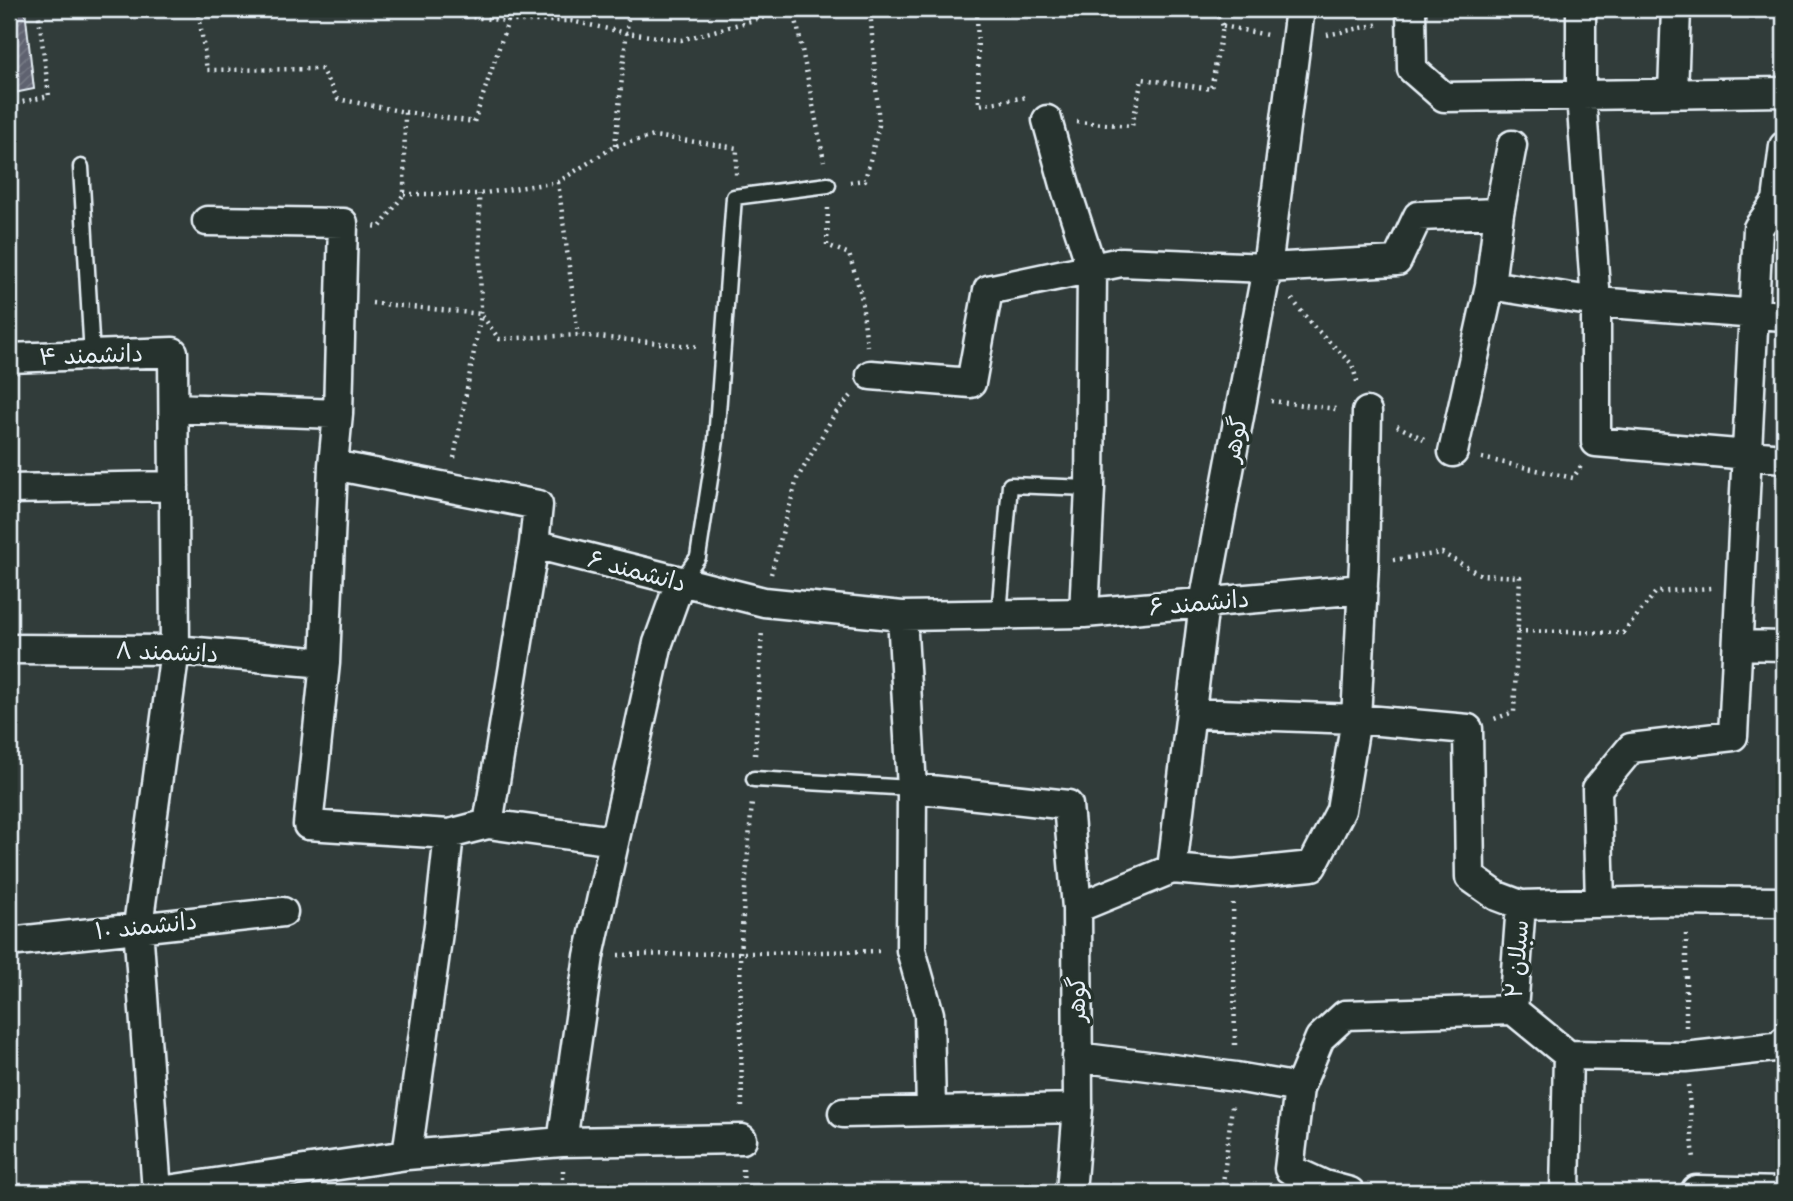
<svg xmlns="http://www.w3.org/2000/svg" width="1793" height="1201" viewBox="0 0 1793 1201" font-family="'Balsamiq Sans','Playpen Sans Arabic',sans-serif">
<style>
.building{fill:url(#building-hatch);stroke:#e8f1f8;stroke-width:2}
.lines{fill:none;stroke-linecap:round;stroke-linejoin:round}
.service-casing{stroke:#e8f1f8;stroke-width:19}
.minor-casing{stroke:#e8f1f8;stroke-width:33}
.path{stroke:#e8f1f8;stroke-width:4.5;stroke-dasharray:2 5;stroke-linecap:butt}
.service{stroke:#26332d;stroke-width:14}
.minor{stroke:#26332d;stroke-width:28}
.labels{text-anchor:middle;stroke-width:7;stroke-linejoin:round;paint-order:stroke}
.street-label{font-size:24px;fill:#e8f1f8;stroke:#26332d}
</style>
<defs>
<pattern id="building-hatch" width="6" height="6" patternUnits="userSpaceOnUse" patternTransform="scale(1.75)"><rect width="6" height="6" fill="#5e626f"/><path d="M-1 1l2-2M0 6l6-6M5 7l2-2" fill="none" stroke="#757984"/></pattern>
</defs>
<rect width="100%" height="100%" fill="#313c3a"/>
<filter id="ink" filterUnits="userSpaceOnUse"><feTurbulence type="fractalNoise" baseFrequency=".0143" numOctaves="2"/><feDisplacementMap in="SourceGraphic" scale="14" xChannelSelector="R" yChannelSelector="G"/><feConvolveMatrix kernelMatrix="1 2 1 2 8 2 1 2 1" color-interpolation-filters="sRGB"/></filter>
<g filter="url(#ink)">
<path class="building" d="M9 9H25L34 89 9 94Z"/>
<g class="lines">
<g class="service-casing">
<path id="service" d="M81 167 92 356
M680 582 698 557 716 440 734 197 828 185
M999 614 1010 485 1090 488
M754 779 912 788"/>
</g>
<g class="minor-casing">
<path id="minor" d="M1411 9 1412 69 1444 97 1784 92
M1581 9V95L1596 302V442L1784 458
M1673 93 1676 9
M1047 120 1067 192 1092 269 1090 488 1084 613
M207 221 343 223 338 414 333 465 538 505 534 544 764 602 902 616 1084 613 1363 589
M1490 285 1596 302 1784 316
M9 358 173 352 175 650 138 926 157 1192
M871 375 971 383 988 290 1121 262 1267 268 1397 261 1418 216 1499 213
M174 408 338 414
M1367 412 1364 563 1356 719 1468 729 1470 877 1497 896 1521 905 1665 901 1784 902
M1453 452 1490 285 1499 213 1512 145
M333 465 325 663 308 825 449 834 488 824 614 841
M9 489 174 486
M902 616 912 788 1068 805 1077 908 1078 1108 1071 1192
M1738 645 1784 646
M9 649 175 650 325 663
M912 788 911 950 929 1014 931 1111
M488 824 534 544
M1172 869 1233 874 1312 866 1341 810 1356 719 1191 713
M1600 903 1597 789 1631 748 1733 736 1758 228 1777 201 1784 146
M1521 905 1513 1010 1568 1055 1565 1192
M1077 908 1172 869 1204 603 1267 268 1300 9
M9 942 283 912
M1568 1055 1685 1057 1783 1046 1784 1041
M1077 1057 1236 1077 1299 1088 1289 1169 1324 1185 1350 1192
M1299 1088 1320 1038 1345 1015 1513 1010
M843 1113 1078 1108
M562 1142 589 956 658 643 680 582
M407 1155 439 925 449 834
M1696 1190 1784 1192
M154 1192 407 1155 562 1142 742 1139"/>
</g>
<path class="path" d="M434 9 435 13 508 21H571L627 33 681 40 794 9
M794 9 824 161
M977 9 979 105 1027 97
M199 15 207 70 321 69 338 99 405 112 404 194 380 227 373 226
M1223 26 1267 35
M1327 35 1380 24
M9 105 49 96 38 9
M405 112 474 122 508 21V9
M1077 122 1132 126 1142 79 1211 89 1223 26 1216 9
M615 146 629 9
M558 182 578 335
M850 182 865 180 879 125 870 9
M404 194H479L558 182 615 146 654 136 737 148 736 175
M828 208 827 245 849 254 861 294 867 346
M1292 299 1312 325 1352 364 1358 385
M372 303 481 314 499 339 578 335 700 347
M1271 401 1336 409
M1397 426 1424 439
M454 458 481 314 479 194
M1482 458 1573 478 1581 466
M1393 560 1442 553 1481 575 1520 577 1514 712 1494 719
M771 574 797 479 834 415 851 396
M1518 631 1623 633 1656 592 1711 588
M755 755 762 630
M1233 903 1235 1045
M618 955 882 951
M1686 1027V931
M1688 1085 1694 1160
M742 1107 740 953 752 802
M743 1169 744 1192
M563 1170V1192
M1222 1192 1232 1106"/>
<use href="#service" class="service"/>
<use href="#minor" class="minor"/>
</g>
</g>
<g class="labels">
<g class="street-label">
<text transform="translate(91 355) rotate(-2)" y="8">دانشمند ۴</text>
<text transform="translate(1235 439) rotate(-79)" y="8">گوهر</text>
<text transform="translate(637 571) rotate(15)" y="8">دانشمند ۶</text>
<text transform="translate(1199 603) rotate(-5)" y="8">دانشمند ۶</text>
<text transform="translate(167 652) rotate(2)" y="8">دانشمند ۸</text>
<text transform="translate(146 926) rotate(-6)" y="8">دانشمند ۱۰</text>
<text transform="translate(1517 959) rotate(-85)" y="8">سبلان ۲</text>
<text transform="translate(1077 999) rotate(-90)" y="8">گوهر</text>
</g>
</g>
<rect width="1793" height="1201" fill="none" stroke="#26332d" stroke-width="35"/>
<rect x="18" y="18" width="1758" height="1166" fill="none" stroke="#e8f1f8" stroke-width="2.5" filter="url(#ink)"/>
</svg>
